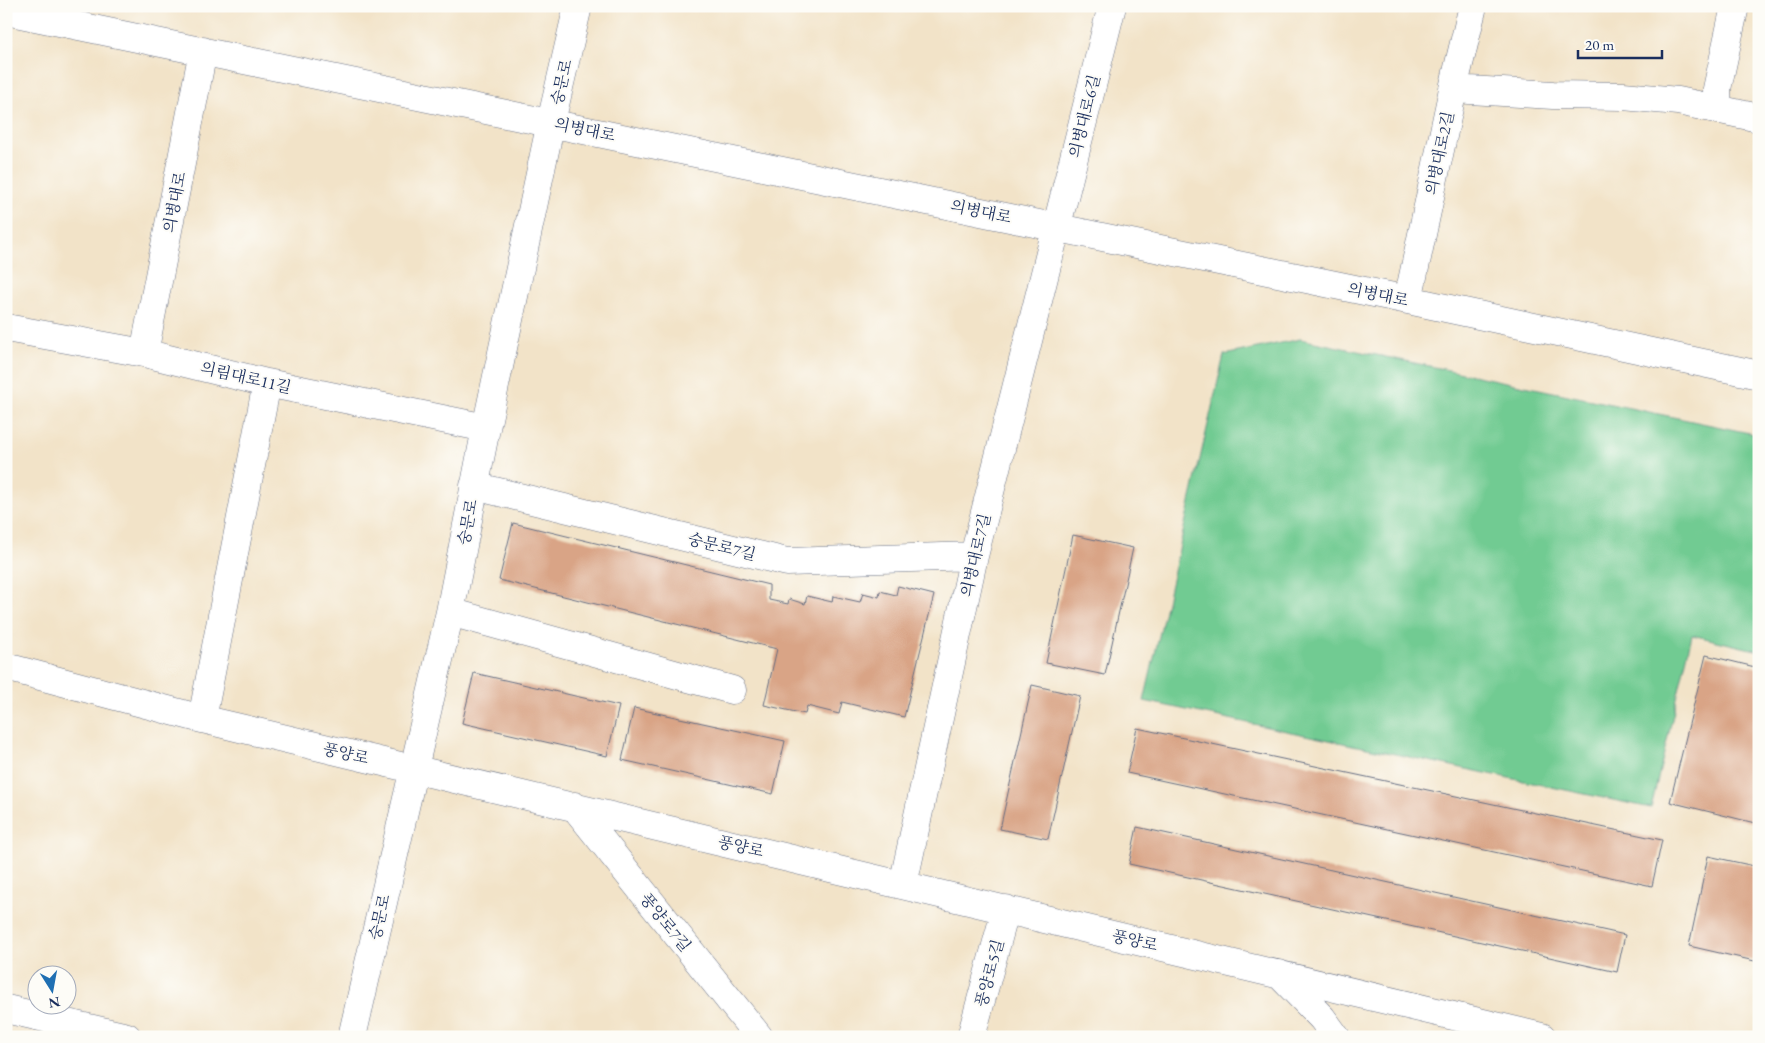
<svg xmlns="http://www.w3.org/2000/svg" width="1765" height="1043" viewBox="0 0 1765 1043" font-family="'EB Garamond','Noto Serif KR',serif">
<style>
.green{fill:#71cb92;stroke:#467d78}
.building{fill:#d9a486}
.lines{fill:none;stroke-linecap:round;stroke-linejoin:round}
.minor-casing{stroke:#666e83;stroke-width:29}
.minor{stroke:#fff;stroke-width:28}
.labels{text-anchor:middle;stroke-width:4;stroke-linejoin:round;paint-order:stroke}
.street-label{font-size:16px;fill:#1b2f5e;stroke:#fdfcf7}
</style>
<rect width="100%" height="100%" fill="#fdfcf7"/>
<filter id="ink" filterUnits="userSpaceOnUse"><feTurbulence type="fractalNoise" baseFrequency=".02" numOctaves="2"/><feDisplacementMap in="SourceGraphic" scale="10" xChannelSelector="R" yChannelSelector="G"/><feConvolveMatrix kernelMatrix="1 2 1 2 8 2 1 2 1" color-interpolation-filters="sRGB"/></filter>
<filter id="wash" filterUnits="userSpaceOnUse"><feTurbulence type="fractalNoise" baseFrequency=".0096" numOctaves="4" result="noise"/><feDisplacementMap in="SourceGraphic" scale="20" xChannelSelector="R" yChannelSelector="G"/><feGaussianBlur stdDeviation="1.12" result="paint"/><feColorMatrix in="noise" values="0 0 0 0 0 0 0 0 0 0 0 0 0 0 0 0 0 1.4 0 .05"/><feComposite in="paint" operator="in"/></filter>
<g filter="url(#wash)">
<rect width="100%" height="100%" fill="#f2e3c8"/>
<path class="green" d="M1300 339 1759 435V651L1692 635 1651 808 1144 701 1224 355Z"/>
<g id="blocks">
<path class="building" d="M513 523 769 585V600L788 604 789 599 805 604 807 596 832 602 833 596 860 602 863 593 879 597 880 591 896 595 898 586 934 595 904 717 842 702 839 714 807 706 805 714 764 705 777 649 499 580Z
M1073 535 1133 548 1105 675 1046 663Z
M1706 655 1759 668V824L1670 802Z
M474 673 619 706 607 756 462 723Z
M1032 685 1080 696 1048 839 1000 829Z
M634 708 785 741 773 794 622 760Z
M1137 728 1662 840 1652 886 1127 773Z
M1137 827 1625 935 1617 972 1129 864Z
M1708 856 1759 867V962L1689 946Z"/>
</g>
</g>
<g filter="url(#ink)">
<use href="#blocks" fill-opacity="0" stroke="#666e83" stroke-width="1"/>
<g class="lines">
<g class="minor-casing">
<path id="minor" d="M6 11 1408 300 1759 375
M1453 89 1553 95 1623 96 1678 101 1759 118
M1718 110 1717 89 1735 6
M1408 300 1453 89 1473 6
M6 328 144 353 267 383 486 428
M144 353 203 51
M474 486 787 562 974 556
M450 612 732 690
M6 667 202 719 1542 1037
M202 719 267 383
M574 806 759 1037
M903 885 974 556 1112 6
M1279 974 1322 1018 1336 1037
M6 1009 127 1037
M352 1037 450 612 486 428 551 122 578 6
M971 1037 1006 909"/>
</g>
<use href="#minor" class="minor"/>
</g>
</g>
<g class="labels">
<g class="street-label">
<text transform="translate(561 82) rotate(-77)" y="6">숭문로</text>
<text transform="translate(1084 116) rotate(-76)" y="6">의병대로6길</text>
<text transform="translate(585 129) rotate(12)" y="6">의병대로</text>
<text transform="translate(1439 153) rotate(-78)" y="6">의병대로2길</text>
<text transform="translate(174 202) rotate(-79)" y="6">의병대로</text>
<text transform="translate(981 211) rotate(12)" y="6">의병대로</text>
<text transform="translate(1378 294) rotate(12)" y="6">의병대로</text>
<text transform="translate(246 377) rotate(13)" y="6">의림대로11길</text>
<text transform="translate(467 522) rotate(-79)" y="6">숭문로</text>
<text transform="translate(722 546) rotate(14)" y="6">숭문로7길</text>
<text transform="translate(975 555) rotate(-77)" y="6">의병대로7길</text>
<text transform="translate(346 753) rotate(13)" y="6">풍양로</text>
<text transform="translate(741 846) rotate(13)" y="6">풍양로</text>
<text transform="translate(379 917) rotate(-77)" y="6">숭문로</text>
<text transform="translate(666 922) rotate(51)" y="6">풍양로7길</text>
<text transform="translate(1135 940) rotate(13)" y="6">풍양로</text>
<text transform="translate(989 973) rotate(-75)" y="6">풍양로5길</text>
</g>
</g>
<rect width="1765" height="1043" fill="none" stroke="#fdfcf7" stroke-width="25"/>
<g transform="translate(52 990) rotate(169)"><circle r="24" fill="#fdfcf7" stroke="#a3aaba"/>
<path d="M0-4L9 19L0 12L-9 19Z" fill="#1f6fb2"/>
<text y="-8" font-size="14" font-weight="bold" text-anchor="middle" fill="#1b2f5e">N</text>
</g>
<path d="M1578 50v8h84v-8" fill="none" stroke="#1b2f5e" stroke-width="2.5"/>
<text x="1585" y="50" font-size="15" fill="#1b2f5e" stroke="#fdfcf7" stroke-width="4" paint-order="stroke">20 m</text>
</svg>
